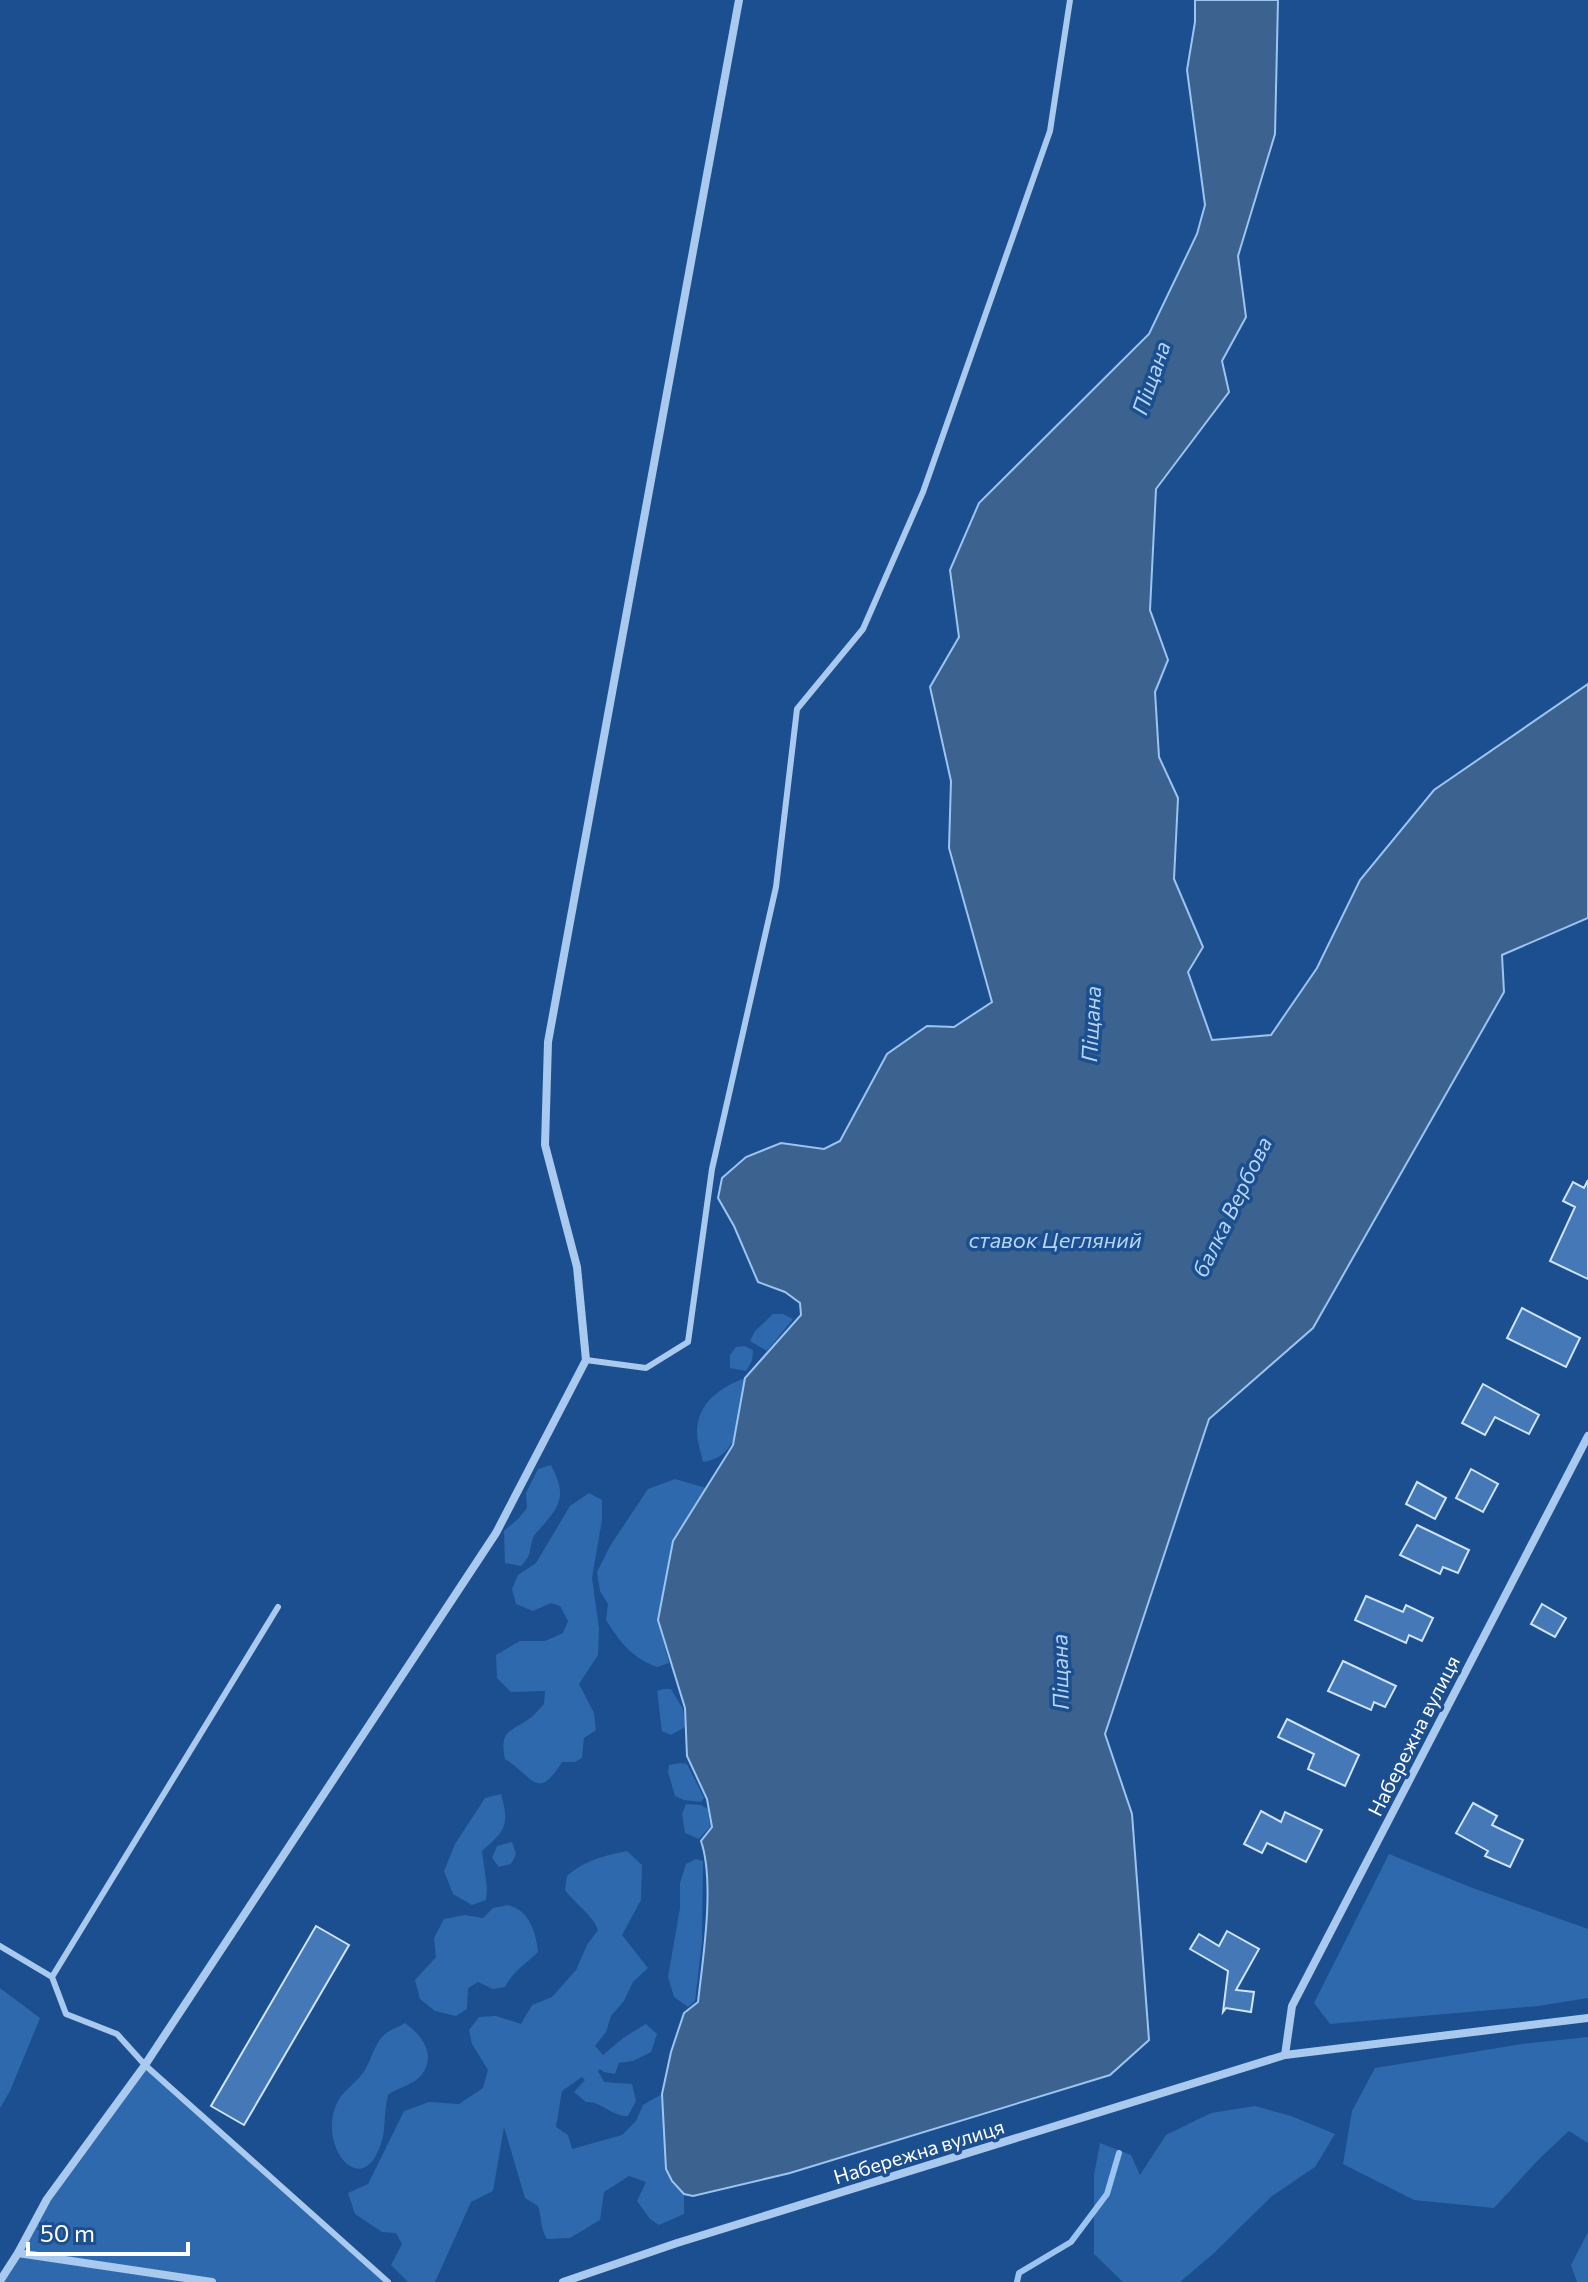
<svg xmlns="http://www.w3.org/2000/svg" width="1588" height="2282" viewBox="0 0 1588 2282" font-family="Commissioner,sans-serif">
<style>
.green{fill:#2e69ad}
.water{fill:#3c6290;stroke:#9cc4f0;stroke-width:2}
.lines{fill:none;stroke-linecap:round;stroke-linejoin:round}
.stream{stroke:#9cc4f0;stroke-width:6}
.building{fill:#4478b7;stroke:#cfe3fa;stroke-width:2}
.lane{stroke:#a9c9ee;stroke-width:6}
.street{stroke:#a9c9ee;stroke-width:8}
.labels{text-anchor:middle;stroke-width:7;stroke-linejoin:round;paint-order:stroke}
.street-label{font-size:20px;fill:#fff;stroke:#1b4f8f}
.water-label{font-size:22px;font-style:italic;fill:#b5d3f5;stroke:#1b4f8f}
</style>
<rect width="100%" height="100%" fill="#1b4f8f"/>
<path class="green" d="M773 1314H783L793 1319 767 1351 750 1341 755 1331Z
M744 1346 753 1350 752 1361 746 1371 730 1368V1355L736 1347Z
M745 1378C739 1411 743 1457 703 1462 701 1452 697 1441 697 1431 698 1402 721 1387 745 1378Z
M551 1465C564 1491 564 1501 545 1523 541 1528 535 1533 533 1538 528 1553 533 1553 521 1566L505 1563 504 1531 518 1519 527 1508 526 1493 538 1469Z
M675 1479 706 1488 673 1541 658 1620 669 1663 657 1667C632 1658 620 1642 606 1620L608 1604 600 1591 597 1572 610 1546 648 1489Z
M589 1493 602 1500V1520L592 1578 599 1628 598 1655 579 1684 594 1713 596 1730 584 1738 582 1758 575 1762H562C537 1802 534 1777 505 1759 499 1731 510 1732 529 1719 535 1715 539 1709 544 1704L545 1691 511 1692 497 1678 496 1655 520 1641H545L563 1633 568 1621 560 1606 551 1603 533 1611 516 1604 512 1589 518 1575 536 1563 570 1506Z
M663 1689H671L683 1709 685 1727 671 1735 662 1731 657 1691Z
M680 1763 687 1764 704 1798 701 1802 684 1800 675 1796 668 1772 669 1765Z
M501 1794C510 1826 505 1831 482 1851L487 1888 486 1900 472 1905 453 1894 444 1871 455 1844 485 1798Z
M686 1804 701 1805 708 1809 710 1827 699 1839 685 1833 682 1814Z
M512 1842 516 1854 511 1864 499 1867 492 1858 497 1846Z
M627 1851 642 1865 641 1900 622 1935 648 1968 633 1982 624 2001 611 2016 606 2032 595 2046 603 2055 623 2038 646 2024 657 2034 651 2052 633 2061 619 2063 615 2074 604 2072 600 2069 598 2071 604 2082 632 2084 636 2101 628 2116C610 2116 602 2101 586 2102L574 2092 585 2080 582 2077 562 2091 556 2127 568 2135 572 2149 622 2135 636 2121 643 2105 662 2094 671 2052 684 2013 689 2047 693 2196 684 2194V2214L659 2225 650 2219 637 2201 646 2182 629 2176 604 2192 600 2220 570 2238 547 2239C540 2228 542 2218 538 2206L525 2198 504 2127 493 2191 471 2202 435 2282H408L391 2265 402 2244 396 2233 382 2232 355 2214 348 2193 368 2184 404 2111 429 2102 459 2104 483 2088 488 2070 472 2044 469 2030 479 2017 496 2016 521 2024 532 2005 552 1997 576 1970 587 1945 598 1930C593 1915 575 1904 565 1890L567 1876C585 1860 604 1856 627 1851Z
M1389 1854 1470 1887 1588 1929V1998L1538 2006 1330 2024 1314 2003Z
M696 1859 703 1861 702 1941 695 2001 688 2007 674 1997 668 1977 680 1908V1883L686 1864Z
M508 1905C529 1910 536 1932 538 1952 525 1965 513 1971 505 1987L493 1989 478 1982 468 1988 467 2009 456 2016 435 2011 420 1999 415 1980 436 1957 434 1938 444 1919 465 1915 483 1918 493 1908Z
M0 1988 40 2018 10 2091 0 2108Z
M405 2023C421 2034 437 2055 422 2074 415 2085 398 2087 388 2095 383 2113 387 2132 379 2149 359 2199 316 2143 338 2101 344 2090 356 2083 363 2073 371 2062 374 2044 384 2035 389 2030 399 2027 405 2023Z
M1588 2037V2143L1569 2131 1539 2159 1494 2208 1414 2200 1343 2164 1352 2111 1375 2068 1522 2044Z
M145 2065 388 2282H3L47 2199Z
M1255 2106 1291 2116 1335 2134 1315 2167 1272 2196 1214 2253 1180 2282H1123L1094 2254V2175L1100 2143 1131 2155 1140 2175 1166 2135 1211 2113Z
M1588 2232V2282H1577L1571 2265Z"/>
<path class="water" d="M1195 0H1278L1275 134 1238 256 1246 317 1222 361 1229 392 1156 489 1150 610 1168 660 1155 692 1159 757 1178 798 1174 879 1203 947 1188 972 1212 1040 1271 1035 1317 968 1360 880 1434 790 1588 684V918L1502 955 1504 992 1313 1328 1209 1419 1105 1734 1132 1814 1149 2040 1110 2075 790 2173 693 2196 684 2194 672 2181 666 2169 662 2094 671 2052 684 2013 698 2002C703 1958 715 1882 701 1841L712 1827 707 1799 687 1756 685 1708 658 1620 673 1541 733 1445 745 1378 801 1315 800 1303 785 1292 758 1282 734 1226 718 1198 722 1178 746 1157 781 1143 824 1149 840 1141 887 1054 927 1026 954 1027 992 1002 949 848 951 781 930 687 959 637 950 570 979 503 1149 334 1197 234 1205 205 1187 70 1195 22Z"/>
<g class="lines">
<path class="stream" d="M1017 2282 1019 2273 1071 2242 1107 2194 1119 2153"/>
</g>
<path class="building" d="M1588 1180V1279L1550 1261 1575 1207 1563 1201 1573 1182 1584 1188Z
M1522 1308 1580 1338 1566 1367 1507 1338Z
M1483 1384 1539 1415 1529 1434 1495 1417 1485 1435 1462 1423Z
M1471 1469 1498 1484 1483 1512 1456 1498Z
M1417 1482 1446 1498 1435 1519 1406 1504Z
M1417 1525 1469 1550 1458 1573 1443 1567 1440 1574 1400 1555Z
M1366 1596 1403 1612 1406 1605 1433 1618 1422 1641 1409 1635 1406 1643 1355 1620Z
M1542 1604 1566 1618 1555 1637 1531 1624Z
M1343 1661 1396 1686 1385 1707 1374 1702 1371 1710 1328 1691Z
M1287 1719 1359 1755 1345 1786 1308 1769 1314 1754 1278 1737Z
M1473 1803 1497 1816 1492 1825 1523 1840 1510 1867 1485 1856 1488 1851 1456 1833Z
M1261 1811 1281 1822 1285 1812 1322 1830 1306 1862 1267 1843 1262 1853 1244 1844Z
M316 1926 349 1945 244 2125 211 2106Z
M1227 1931 1259 1949 1236 1990 1254 1992 1251 2012 1226 2008 1223 2012 1228 1971 1190 1949 1199 1934 1219 1946Z"/>
<g class="lines">
<path class="lane" d="M586 1360 646 1368 688 1342 712 1169 776 887 797 709 863 629 923 492 1050 131 1070 0
M0 1946 52 1977 66 2014 117 2034 145 2065 388 2282
M52 1977 278 1607"/>
<path class="street" d="M1285 2055 1292 2006 1588 1436
M18 2253 47 2199 145 2065 496 1533 586 1360 577 1267 545 1145 548 1042 739 0
M0 2281 18 2253 212 2282
M563 2282 677 2243 1285 2055 1588 2018"/>
</g>
<g class="labels">
<g class="street-label">
<text transform="translate(1414 1736) rotate(-63)" y="7">Набережна вулиця</text>
<text transform="translate(919 2152) rotate(-17)" y="7">Набережна вулиця</text>
</g>
<g class="water-label">
<text transform="translate(1151 378) rotate(-71)" y="8">Піщана</text>
<text transform="translate(1091 1024) rotate(-87)" y="8">Піщана</text>
<text transform="translate(1232 1207) rotate(-64)" y="8">балка Вербова</text>
<text x="1055" y="1248">ставок Цегляний</text>
<text transform="translate(1060 1672) rotate(-91)" y="8">Піщана</text>
</g>
</g>
<path d="M28 2242v12h160v-12" fill="none" stroke="#ffffff" stroke-width="4"/>
<text x="40" y="2242" font-size="24" fill="#ffffff" stroke="#1b4f8f" stroke-width="6" paint-order="stroke">50 m</text>
</svg>
